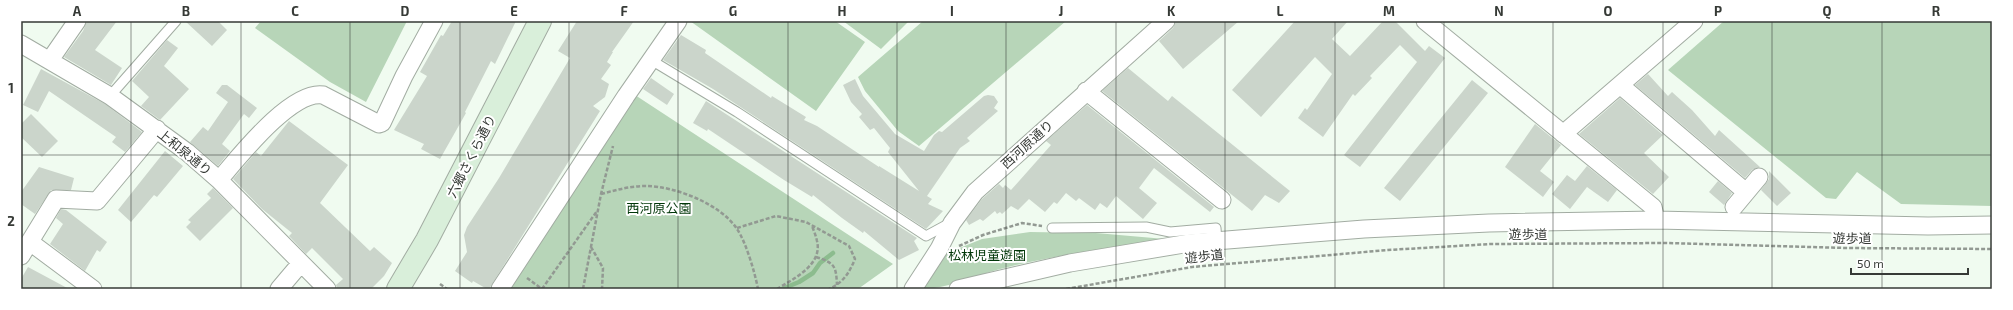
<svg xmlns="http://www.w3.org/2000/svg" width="2013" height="310" viewBox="0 0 2013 310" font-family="'Exo 2','Noto Sans JP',sans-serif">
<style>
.green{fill:#b7d5b8}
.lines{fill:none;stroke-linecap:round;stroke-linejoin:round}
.stream{stroke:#8cbc8e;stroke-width:4.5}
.building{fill:#cbd5cb}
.service-casing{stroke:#a2aca2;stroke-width:11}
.minor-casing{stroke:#a2aca2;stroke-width:19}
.secondary-casing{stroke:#a2aca2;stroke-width:24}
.path{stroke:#929992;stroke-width:2.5;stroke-dasharray:4 2;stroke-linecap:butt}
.service{stroke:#fff;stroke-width:9}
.minor{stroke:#fff;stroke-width:17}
.secondary{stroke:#d9efda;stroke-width:22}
.grid{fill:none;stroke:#363a36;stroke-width:1;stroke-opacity:0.55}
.labels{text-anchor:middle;stroke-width:4;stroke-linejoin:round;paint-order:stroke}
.street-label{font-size:13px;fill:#363a36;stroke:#fff}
.park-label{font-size:13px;fill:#003608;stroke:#fff}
.neatline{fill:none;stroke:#363a36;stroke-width:1.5}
.grid-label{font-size:13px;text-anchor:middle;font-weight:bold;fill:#363a36}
</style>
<rect width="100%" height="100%" fill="#f0fbf0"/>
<path class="green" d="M261 21H407L366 102 330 82 255 28Z
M690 21H835L865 42 816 111Z
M843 21H909L881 49Z
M923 21H1066L919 146 898 131 865 91 858 77Z
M1724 21H1992V206L1901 204 1857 172 1836 199 1826 198 1668 70Z
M635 95 893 264 858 289H509Z
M1030 232 1096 233 1165 239C1110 248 1054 255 1000 269 974 276 948 289 921 289L947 253 982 239Z"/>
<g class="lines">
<path class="stream" d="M782 289 799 282 813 273 820 263 833 253"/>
</g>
<path class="building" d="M87 21H117L95 50 122 68 111 85 64 57 83 31Z
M185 21H218L227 30 212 46Z
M452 21H516L495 64 491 61 465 112 466 113 440 159 421 149 424 144 394 130 427 76 420 72 441 35 443 36Z
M577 21H634L612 52H613L607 62 611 65 601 79 609 84 605 97 593 106 600 111 489 289H487L473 281 472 283 455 271 467 252 464 235 467 227 499 178 570 58 558 51Z
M1176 21H1239L1183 69 1159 41 1173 28Z
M1295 21H1348L1332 39 1350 56 1383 21H1395L1425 51 1429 46 1445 58 1360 167 1344 155 1417 62 1400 45 1370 76 1372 78 1355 96 1353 94 1323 137 1298 118 1305 108 1307 110 1332 74 1315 57 1261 117 1232 90Z
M681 35 706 50 705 53 771 98 772 96 806 117 804 120 817 126 879 167V166L919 191 888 152 890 148 874 128 870 130 859 117 862 114 851 102 843 85 855 79 863 96 895 134 924 151 934 135 939 131 942 132 984 96 988 95 994 96 998 102 994 108 998 111 967 138 970 141 960 148 927 196 932 199 928 204 943 211 926 229 713 89 663 60Z
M167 40 178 48 164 66 189 89 160 120 141 106 149 97 132 81Z
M1128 68 1168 101 1172 96 1290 191 1279 203 1265 195 1252 211 1102 91Z
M41 69 105 104 142 132 125 152 112 142 116 137 49 91 38 112 23 105Z
M1648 74 1668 96 1672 92 1692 110 1715 136 1719 130 1760 167 1752 170 1745 178 1635 85Z
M651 78 674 94 667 105 643 89Z
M1472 80 1488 93 1400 201 1384 188Z
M222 85H227L257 108 249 118 244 114 222 144 230 151 218 166 190 142 203 127 208 131 228 102 216 93Z
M1620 98 1663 135 1644 153 1669 177 1653 194 1579 134Z
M706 101 917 238 914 241 919 250 899 260 864 231 863 233 842 218 813 195 812 197 784 180 708 129 707 131 693 123Z
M1087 105 1214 207 1210 212 1154 168 1139 188 1157 203 1143 219 1116 196 1107 208 1100 203 1095 210 1079 198 1076 201 1066 193 1057 204 1054 202 1045 212 1029 199 1018 210 1011 206 1002 214 1000 212 997 214 995 211 983 221 980 219 969 225 966 220 982 199 999 184 1003 188 1005 185 1011 190 1051 145 1046 141Z
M31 114 58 141 42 157 21 137V124Z
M289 121 348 165 320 203 370 251 374 247 392 263 384 276 371 289H337L336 285 343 279 312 248 306 254 289 236 292 233 262 209 233 179 256 152 261 156Z
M1535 124 1561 145 1540 171 1554 182 1543 197 1505 167Z
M165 151 183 166 157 197 154 195 131 222 118 210Z
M1587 166 1617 190 1608 202 1587 187 1570 209 1552 194 1567 175 1575 181Z
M39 167 74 178 71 190H51L35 214 21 204V192Z
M1769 171 1791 193 1777 206 1761 190 1769 179Z
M1718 181 1732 193 1724 205 1709 192Z
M213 188 233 208 200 241 186 227 191 222 188 220 211 198 207 194Z
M61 209 66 210 107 242 100 252 97 250 85 271 50 244 63 224 56 218Z
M28 267 69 289H21V279Z"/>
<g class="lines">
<g class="service-casing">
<path id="service" d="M651 60 737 112 926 236 950 223
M110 96 176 21
M1052 228 1146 227 1170 232 1216 228 1217 241"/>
</g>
<g class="minor-casing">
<path id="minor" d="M1425 21 1653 207 1656 220
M21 44 110 96 187 152 219 180 327 289
M50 60 77 21
M1620 85 1746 192
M1086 91 1222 200
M1563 134 1694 21
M219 180C239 157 291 90 323 95L379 124 382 123 404 76 434 21
M1734 207 1759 177
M30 242 93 289
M21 256 56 199 97 201 157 129
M279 289 301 263
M500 289 626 96 678 21
M913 289 939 249 952 223 975 192 1166 21
M958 289 1070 263 1190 243 1364 229 1489 223 1656 220 1928 226 1992 225"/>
</g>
<g class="secondary-casing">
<path id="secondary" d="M398 289 427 240 540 21"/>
</g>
<path class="path" d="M601 194C616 190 630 186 646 186 674 186 721 204 737 229 746 242 755 273 758 289
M737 228 776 216 806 222 849 246 855 259C849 273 844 282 829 289
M959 246 983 235 1022 223 1042 226
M591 247 603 268 602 289
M816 257C835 263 836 266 837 285
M527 278 542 289
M440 284 447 289
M542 289 597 211
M583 289 601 194 613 146
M777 289C793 279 823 265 817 241 816 236 814 231 812 226
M1066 289 1192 267 1388 250 1491 244 1666 243 1846 248 1992 249"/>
<use href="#service" class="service"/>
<use href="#minor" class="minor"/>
<use href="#secondary" class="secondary"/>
</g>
<path class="grid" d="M131 21V289M241 21V289M350 21V289M460 21V289M569 21V289M678 21V289M788 21V289M897 21V289M1006 21V289M1116 21V289M1225 21V289M1335 21V289M1444 21V289M1553 21V289M1663 21V289M1772 21V289M1882 21V289M21 155H1992"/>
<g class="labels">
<g class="street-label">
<text transform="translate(1027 144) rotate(-42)" y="5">西河原通り</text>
<text transform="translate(185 152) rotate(39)" y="5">上和泉通り</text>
<text transform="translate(471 156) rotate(-63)" y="5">六郷さくら通り</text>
<text x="1528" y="239">遊歩道</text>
<text transform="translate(1852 238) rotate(1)" y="5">遊歩道</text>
<text transform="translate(1204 256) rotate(-7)" y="5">遊歩道</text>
</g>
<g class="park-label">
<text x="659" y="213">西河原公園</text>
<text x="987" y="260">松林児童遊園</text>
</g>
</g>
<rect width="2013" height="310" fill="none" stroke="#ffffff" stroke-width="44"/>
<path d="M1851 268v6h117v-6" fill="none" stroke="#363a36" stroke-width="2"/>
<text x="1857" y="268" font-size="12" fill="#363a36" stroke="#ffffff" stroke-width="3" paint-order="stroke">50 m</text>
<rect x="22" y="22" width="1969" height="266" class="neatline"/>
<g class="grid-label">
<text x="77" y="16">A</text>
<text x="186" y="16">B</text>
<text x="295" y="16">C</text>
<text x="405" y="16">D</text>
<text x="514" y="16">E</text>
<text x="624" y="16">F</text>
<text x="733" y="16">G</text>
<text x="842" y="16">H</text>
<text x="952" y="16">I</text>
<text x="1061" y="16">J</text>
<text x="1171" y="16">K</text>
<text x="1280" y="16">L</text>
<text x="1389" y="16">M</text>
<text x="1499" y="16">N</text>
<text x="1608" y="16">O</text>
<text x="1718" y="16">P</text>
<text x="1827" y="16">Q</text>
<text x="1936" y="16">R</text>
<text x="11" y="93">1</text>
<text x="11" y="226">2</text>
</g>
</svg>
